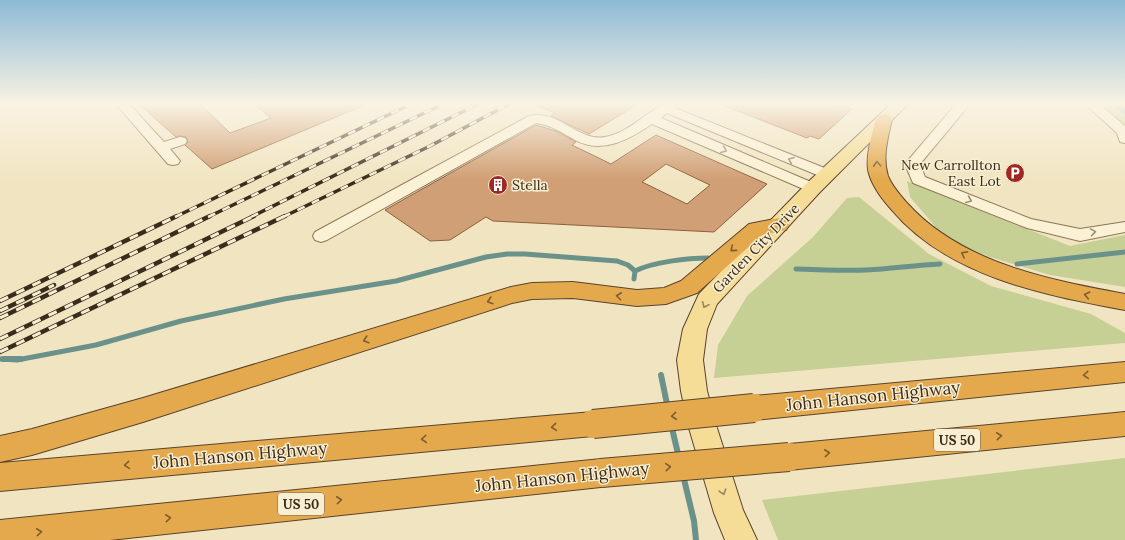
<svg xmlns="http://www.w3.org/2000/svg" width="1125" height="540" viewBox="0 0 1125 540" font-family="Lora,serif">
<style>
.green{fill:#c6cf94}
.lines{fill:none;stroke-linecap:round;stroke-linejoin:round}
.stream-far2{stroke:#6a928a;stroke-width:4}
.stream-far1{stroke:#6a928a;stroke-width:5}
.stream{stroke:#6a928a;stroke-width:6}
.building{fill:#d19f75;stroke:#8c5f3c;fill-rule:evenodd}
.minor-casing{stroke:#8b7657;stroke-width:2}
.major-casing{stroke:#59432c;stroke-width:2}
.highway-casing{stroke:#59432c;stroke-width:2}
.minor{fill:#fbf1d5;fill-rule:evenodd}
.major{fill:#f6dd97;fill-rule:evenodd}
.highway{fill:#e5a94d;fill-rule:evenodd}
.tram{stroke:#3a2c1d;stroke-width:1}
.rail-far1-casing{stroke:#3a2c1d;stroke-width:3.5}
.rail-casing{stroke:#3a2c1d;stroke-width:4.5}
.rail-far1{stroke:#f8eed1;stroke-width:2.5;stroke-dasharray:8;stroke-linecap:butt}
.rail{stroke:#f8eed1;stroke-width:3;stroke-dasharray:9;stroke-linecap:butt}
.highway-bridge-casing{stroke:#59432c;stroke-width:30;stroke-linecap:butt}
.highway-bridge{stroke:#e5a94d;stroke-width:28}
.oneway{stroke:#9a8e79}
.oneway2{stroke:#7e5e30}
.oneway3{stroke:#98845a}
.labels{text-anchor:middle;stroke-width:3;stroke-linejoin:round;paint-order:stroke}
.shield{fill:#f8eed1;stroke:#736653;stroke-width:1}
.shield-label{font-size:13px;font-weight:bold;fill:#3a2c1d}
.poi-label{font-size:14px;fill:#3a2c1d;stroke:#f8eed1;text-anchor:end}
.street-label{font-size:14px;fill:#3a2c1d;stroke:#f8eed1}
.near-street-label{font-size:17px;fill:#3a2c1d;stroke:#f8eed1}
</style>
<rect width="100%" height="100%" fill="#f1e5c1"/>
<path class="green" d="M1102 104H1125V125Z
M907 181 1070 246 1125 235V287L1050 275 990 257 946 239 910 197Z
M859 197 929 254 991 286 1091 314 1125 333V343L714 378 718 345 747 296 813 237 847 198Z
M1125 458V540H778L762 500Z"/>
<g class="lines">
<path class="stream-far2" d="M1116 104 1125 112"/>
<path class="stream-far1" d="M1017 264 1125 252
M796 269C820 270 843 271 867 270 891 269 915 265 940 264
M634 279 635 271C653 262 688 258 708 258
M0 359 17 360 96 345 181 321 284 299 396 281 486 257 507 254H525L617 261 628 265 635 271"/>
<path class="stream" d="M3 359H21
M661 375 668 409
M671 424 679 458
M683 475 694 521 696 540"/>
</g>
<path class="building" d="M139 104H200L230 133 271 118 254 104H367L212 169 185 145 188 142 186 137 180 136 176 137Z
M534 104H638L589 134 551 116 555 113Z
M720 104H837L852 109 819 139 810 136 807 138Z
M536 125 556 131 576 142 572 145 611 164 656 135 767 184 714 232 493 221 486 217 450 240 430 241 385 210ZM666 164 710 185 687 204 642 182Z"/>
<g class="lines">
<g class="minor-casing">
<path id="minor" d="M116 104H129L164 142 180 137 185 138 187 141 185 144 170 149 180 161 178 164 173 165 168 164Z
M664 104H678L675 108 832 171 835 174 832 177 827 179 822 177 667 113 661 118 818 185 821 188 818 191 813 193 808 191 652 124C630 139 602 155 575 140 562 133 552 125 536 123L327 240 321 242 315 240 313 236 315 232 529 116C559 109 578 142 605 137 628 133 644 114 664 104Z
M956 104H970L920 164 925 177 1031 219 1080 229 1125 222V232L1080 241 1027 228 913 183 905 164Z
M1085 104H1099L1125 126V143L1120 142 1117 133Z"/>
</g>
<g class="major-casing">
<path id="major" d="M891 104H908L820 192 717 304 707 329 703 360 707 391 717 428 743 510 757 540H725L714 513 689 428 681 391 677 360 683 329 699 294 806 184Z"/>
</g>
<g class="highway-casing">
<path id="highway" d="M884 114 890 116 892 119C888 138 882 157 888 176 892 186 900 195 907 203 961 263 1049 280 1125 294V310C1043 295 947 276 891 209 881 198 871 184 868 170 866 153 872 135 876 119L878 116Z
M779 218 786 220 789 225 786 230 762 235 697 293 666 304 637 306 573 298 532 299 512 303 143 422 32 455 0 462V436L32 429 143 398 511 287 532 283 573 282 637 290 664 288 681 281 749 224Z
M1125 362V382L754 420 744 416 740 408 744 400 754 396Z
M593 412 603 415 607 424 603 433 593 436 0 491V463Z
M1125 412V436L789 470 779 466 775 457 779 448 789 444Z
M601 459 611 463 616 473 611 483 601 487 110 540H0V520Z"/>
</g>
<use href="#minor" class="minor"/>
<use href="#major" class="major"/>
<use href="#highway" class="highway"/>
<path class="tram" d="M0 104H19"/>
<g class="rail-far1-casing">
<path id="rail-far1" d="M175 217 411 104
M208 217 443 104
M251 217 478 104
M283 217 430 146 509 104"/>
</g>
<g class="rail-casing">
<path id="rail" d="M0 301 177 216
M0 311 54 285
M0 318 210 216
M0 339 254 216
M0 352 285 216"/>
</g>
<use href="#rail-far1" class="rail-far1"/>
<use href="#rail" class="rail"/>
<g class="highway-bridge-casing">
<path id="highway-bridge" d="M593 424 754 408
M601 473 789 457"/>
</g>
<use href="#highway-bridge" class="highway-bridge"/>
</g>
<defs><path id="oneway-chevron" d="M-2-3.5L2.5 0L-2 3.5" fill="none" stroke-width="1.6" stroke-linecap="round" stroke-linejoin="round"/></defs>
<g class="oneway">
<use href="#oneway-chevron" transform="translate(724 150) rotate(23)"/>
<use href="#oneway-chevron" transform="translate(791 160) rotate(-158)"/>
<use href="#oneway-chevron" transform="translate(969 200) rotate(22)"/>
<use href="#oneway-chevron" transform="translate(1093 232) rotate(-9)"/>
</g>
<g class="oneway2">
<use href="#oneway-chevron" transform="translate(877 164) rotate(-94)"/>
<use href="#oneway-chevron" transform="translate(733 249) rotate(140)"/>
<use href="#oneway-chevron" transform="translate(964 254) rotate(-152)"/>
<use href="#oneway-chevron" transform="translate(1087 295) rotate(-168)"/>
<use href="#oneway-chevron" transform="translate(619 296) rotate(-173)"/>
<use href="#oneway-chevron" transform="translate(490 301) rotate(163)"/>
<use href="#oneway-chevron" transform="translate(366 340) rotate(162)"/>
<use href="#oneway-chevron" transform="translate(1086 375) rotate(175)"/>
<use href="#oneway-chevron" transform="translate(674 416) rotate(174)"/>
<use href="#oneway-chevron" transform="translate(554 427) rotate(175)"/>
<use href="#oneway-chevron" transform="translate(999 436) rotate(-6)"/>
<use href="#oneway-chevron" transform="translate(424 439) rotate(175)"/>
<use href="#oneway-chevron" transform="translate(827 453) rotate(-6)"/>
<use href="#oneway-chevron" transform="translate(127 465) rotate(175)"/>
<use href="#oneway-chevron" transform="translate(668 467) rotate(-5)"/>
<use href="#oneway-chevron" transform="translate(339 500) rotate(-6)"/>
<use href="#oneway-chevron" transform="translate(168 518) rotate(-6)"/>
<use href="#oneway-chevron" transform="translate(39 532) rotate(-6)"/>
</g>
<g class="oneway3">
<use href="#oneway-chevron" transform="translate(705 305) rotate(114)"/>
<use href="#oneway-chevron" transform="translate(723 492) rotate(73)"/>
</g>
<linearGradient id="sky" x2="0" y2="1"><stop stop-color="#8dbad6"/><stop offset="0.58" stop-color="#f9f3e3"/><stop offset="1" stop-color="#f9f3e3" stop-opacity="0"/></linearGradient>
<rect width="1125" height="179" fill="url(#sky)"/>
<defs>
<g id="parking-disc" transform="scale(1)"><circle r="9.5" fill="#9e2824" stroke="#f8eed1"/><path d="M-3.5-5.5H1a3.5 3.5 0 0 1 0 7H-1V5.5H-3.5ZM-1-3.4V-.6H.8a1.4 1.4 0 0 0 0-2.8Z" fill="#fff"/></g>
<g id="building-disc" transform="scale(1)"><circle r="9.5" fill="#9e2824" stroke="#f8eed1"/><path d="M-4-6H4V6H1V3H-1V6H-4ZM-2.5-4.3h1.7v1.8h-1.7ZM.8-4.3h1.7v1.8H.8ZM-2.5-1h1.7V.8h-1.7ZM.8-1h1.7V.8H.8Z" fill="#fff"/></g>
</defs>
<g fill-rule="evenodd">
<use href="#parking-disc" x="1015" y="173"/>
<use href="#building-disc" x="498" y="185"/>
</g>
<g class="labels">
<g class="shield">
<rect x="934" y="429" width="46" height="22" rx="3"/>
<rect x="278" y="493" width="46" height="22" rx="3"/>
</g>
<g class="shield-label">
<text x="957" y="445">US 50</text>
<text x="301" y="509">US 50</text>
</g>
<g class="poi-label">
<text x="1001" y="170">New Carrollton<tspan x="1001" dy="16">East Lot</tspan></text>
<text x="512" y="190" text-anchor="start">Stella</text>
</g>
<g class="street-label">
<text transform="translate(756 248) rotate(-46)" y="5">Garden City Drive</text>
</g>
<g class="near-street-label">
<text transform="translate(873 396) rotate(-6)" y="6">John Hanson Highway</text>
<text transform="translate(240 455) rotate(-5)" y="6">John Hanson Highway</text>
<text transform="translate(562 477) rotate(-6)" y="6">John Hanson Highway</text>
</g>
</g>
</svg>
